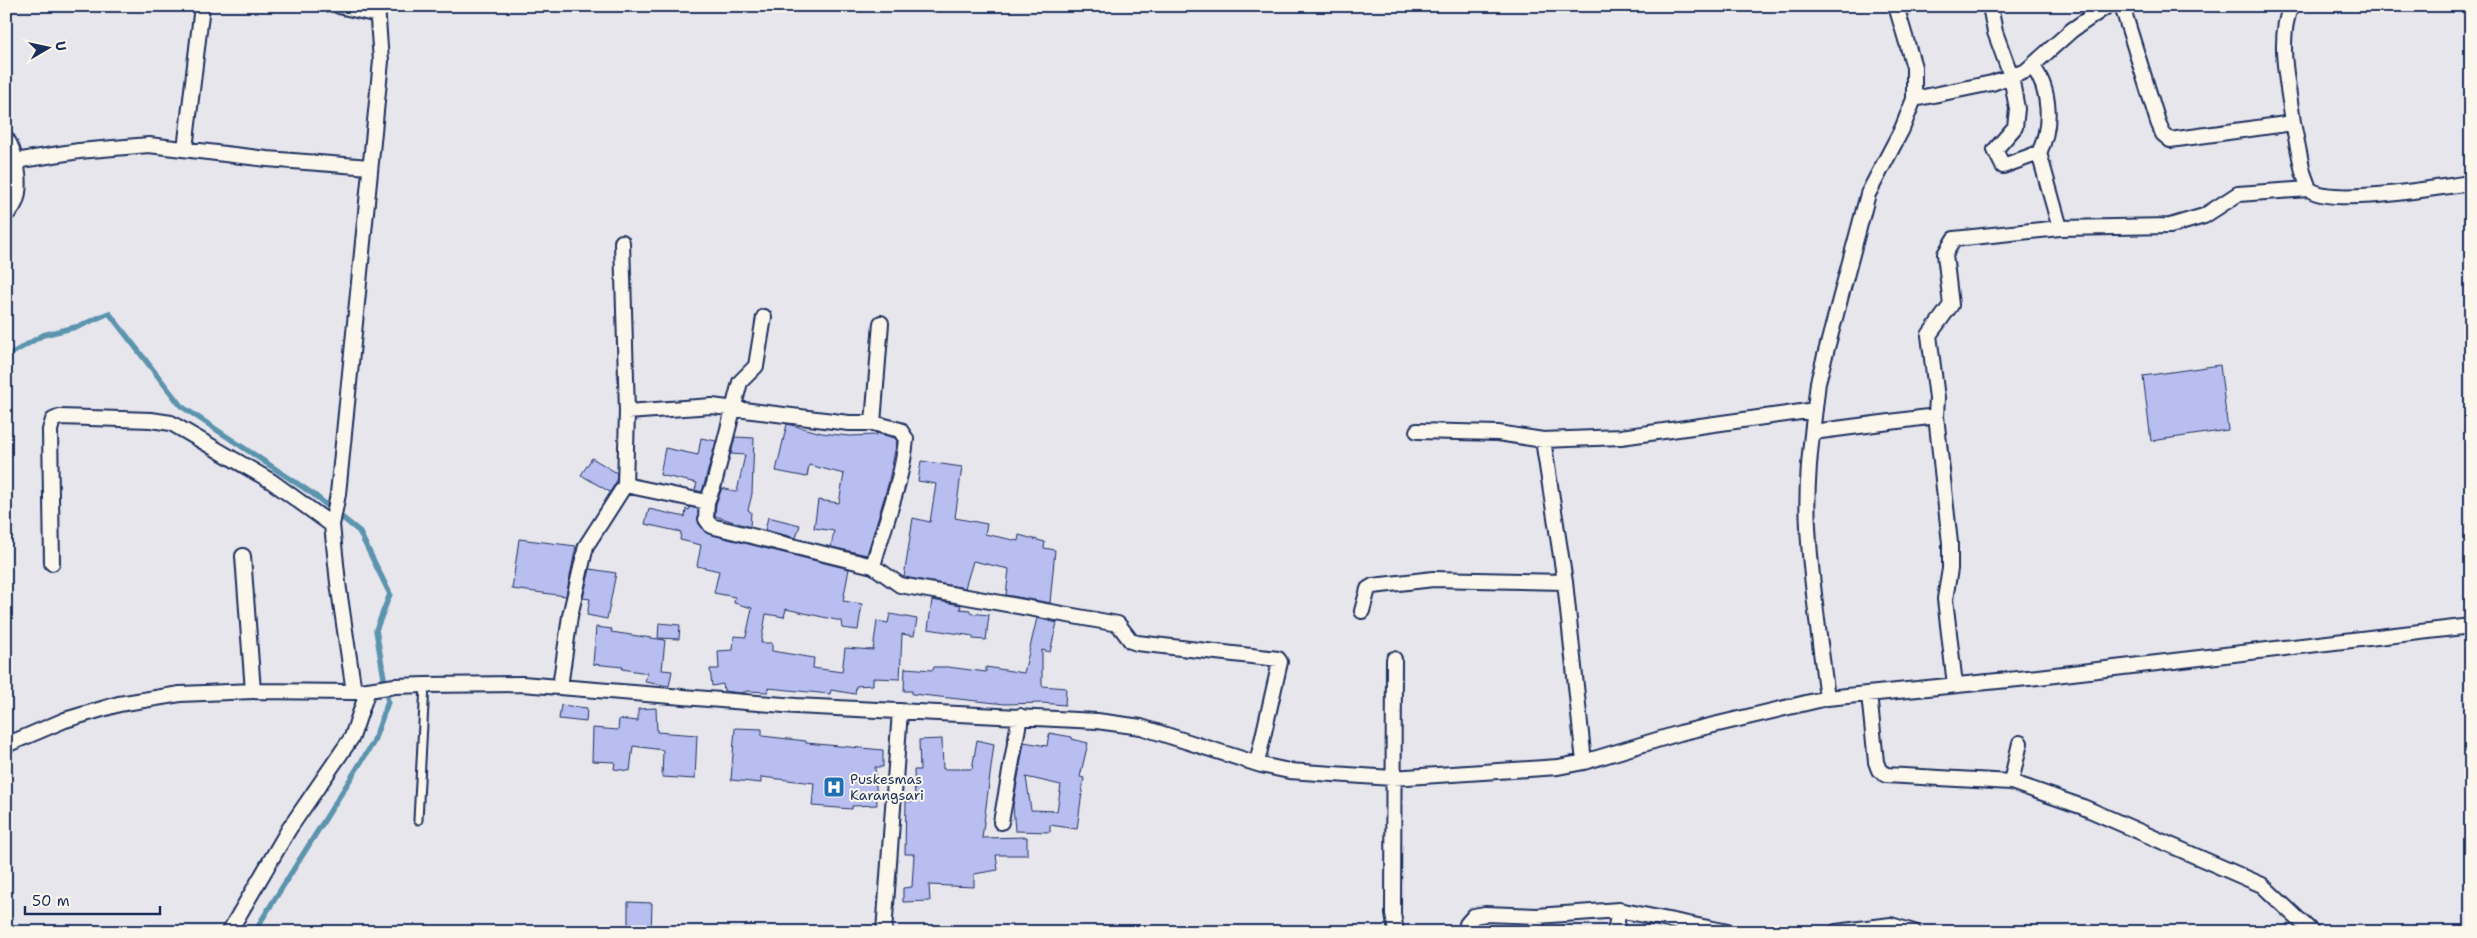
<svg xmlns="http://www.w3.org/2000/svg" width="2477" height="938" viewBox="0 0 2477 938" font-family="'Shantell Sans',sans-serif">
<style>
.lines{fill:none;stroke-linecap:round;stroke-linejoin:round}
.stream{stroke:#5c94ae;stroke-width:5.5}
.building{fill:#b8beef;stroke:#1b2f5e;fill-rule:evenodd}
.service-casing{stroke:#1b2f5e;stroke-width:11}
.minor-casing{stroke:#1b2f5e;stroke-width:18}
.service{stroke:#fbf7ec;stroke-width:7}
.minor{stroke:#fbf7ec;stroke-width:14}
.labels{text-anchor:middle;stroke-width:4;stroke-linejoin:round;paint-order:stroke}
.poi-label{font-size:14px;fill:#1b2f5e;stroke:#fbf7ec;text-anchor:start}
</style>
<rect width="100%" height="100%" fill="#e7e6ed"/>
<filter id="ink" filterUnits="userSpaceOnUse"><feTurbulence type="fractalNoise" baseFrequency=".02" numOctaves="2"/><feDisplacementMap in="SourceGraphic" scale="10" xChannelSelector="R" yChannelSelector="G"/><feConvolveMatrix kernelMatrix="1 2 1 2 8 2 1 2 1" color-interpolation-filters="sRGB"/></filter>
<g filter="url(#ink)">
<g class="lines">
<path class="stream" d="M6 238 9 243 6 249
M6 353 9 355 43 335 80 326 109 313 181 406 313 494 359 531 390 594 376 630 388 702 373 743 261 921 256 932"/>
</g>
<path class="building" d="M2220 365 2228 430 2151 441 2143 376Z
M787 424 822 433 849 436 876 435V433L895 438 897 441 888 485 867 555 831 547 834 531 814 528 818 500 839 503 844 474 809 465 807 477 776 471Z
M735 437 754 438 752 494 748 510 751 512 750 527 715 516 716 504 722 488 737 492 745 455 731 454Z
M701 438 716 441 702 492 695 490 697 483 660 475 665 448 698 455Z
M592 458 617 473 616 482 610 492 581 475Z
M921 461 962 467 955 518 987 524 985 534 1018 541 1019 535 1045 542 1044 548 1055 550 1050 603 1006 595 1009 569 973 561 965 588 904 577 913 518 930 522 936 484 918 481Z
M690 507 698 509 699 524 709 534 849 569 843 601 862 604 858 630 842 628 841 621 786 609 784 617 766 614 761 643H772V651L814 658 813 668 842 672 845 648 873 650 877 621 888 623 890 614 917 619 914 636 902 634 900 679 873 678V685L856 686 855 694 831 690 830 694 768 688V692L748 691 741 693 724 691 723 684 712 686 710 669H719L718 651 733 650 734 636 746 637 752 608 734 603 735 597 714 593 719 571 697 566 701 545 680 540 681 532 645 524 649 509 685 517 686 509 689 510Z
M768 517 800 525 796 538 765 530Z
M519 539 576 546 566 596 512 589Z
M590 569 616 573 607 619 587 615 590 599 583 598Z
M932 600 961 605 960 609 970 610V613L989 615 986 640 973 639V636L928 629Z
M1037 618 1057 623 1050 652 1042 650V686L1066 688 1065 705 1042 703 1005 704 912 694V691H904L905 668 933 670 934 667H948L986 672V667L1024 673Z
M659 623 680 625 679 639 658 638Z
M596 627 612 629 611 632 665 640 662 670 672 671 669 686 645 682 647 673 622 669 623 667 593 664Z
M561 705 587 708 586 722 559 719Z
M656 708 657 732 697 735 695 779 662 777 663 750 633 746 630 771 614 769 615 762 592 761 593 728 618 730 619 719 638 721V709Z
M735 728 762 729V736L806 741V743L883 750V767H875L877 805 852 806V809L812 806 814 783 761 777V783L731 780Z
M1049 733 1072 737V739L1088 743 1080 777 1084 778 1077 829 1050 825V832L1015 831 1013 806 1024 742 1047 746ZM1026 777 1061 785 1057 811 1031 810Z
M942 739 943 769H972L977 740 994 744 982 838 1027 837V855H996L998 870 974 874V887L929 885 930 901 903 902V888L912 887 914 854H905L906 801 915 802 914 770H920L919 740Z
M628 902 652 903 651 932H628Z"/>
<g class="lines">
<g class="service-casing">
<path id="service" d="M418 820 425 685"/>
</g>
<g class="minor-casing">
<path id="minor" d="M339 6 378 15
M1990 6 1995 32 2011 76 2017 109 2015 127 1995 150 2003 166 2039 153 2060 228
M2122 6 2158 122 2163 134 2170 140 2293 123 2303 172 2309 189C2331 207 2439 187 2471 183
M2291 6C2276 41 2289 87 2293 123
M2032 66C2051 89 2052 126 2039 153
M1914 99 1992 83 2026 71 2072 30 2107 6
M6 138C18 155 27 200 6 214
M185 149 202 6
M15 161 79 151 149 145 267 159 370 167
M627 412 712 406 849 423H873L900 430 906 439C902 483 884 524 873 566
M1936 416 1950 543V569L1945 599 1955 685
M873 423 881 323
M1417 431 1498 433 1543 440 1621 437 1815 410
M1813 432 1936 416 1937 398 1929 335 1951 305 1945 254 1954 239 2060 228 2170 226 2204 216 2238 194 2309 189
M1543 440 1565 582 1584 762
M625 485 707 502 706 519 711 526 873 566 900 585 1118 624 1131 641 1137 643 1278 659 1280 662 1257 763
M707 502 714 484 740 382 756 366 764 317
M243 556 253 691
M52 563 50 430 53 420 60 417 151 420 171 423 271 481 332 525
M1362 611 1368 589 1373 586 1433 579 1565 582
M1394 659 1393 914 1396 932
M560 687 570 616 586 546 625 485 627 412 622 242
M354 692 338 583 332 525 338 494 381 61 377 6
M1869 694 1876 762 1879 770 1886 775 2011 782 2083 807 2262 885 2312 932
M1827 698C1820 641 1811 584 1808 527 1805 478 1813 429 1818 382L1868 194 1902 129 1914 99V67L1896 6
M6 745 65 720 119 704 180 694 253 691 354 692 395 686 425 685 522 684 796 706 1097 721 1141 727 1261 765 1289 771 1392 778 1558 767 1584 762 1680 733 1827 698 2038 677 2471 626
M2011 782 2020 743
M1001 822 1020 716
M1537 916 1619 910 1728 932
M229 932 289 829 352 737 368 690
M884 932 900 711
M1466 932 1467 924 1474 916 1485 914 1537 916 1536 932
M1615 932 1619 910
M1836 932 1891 925 1914 932"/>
</g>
<use href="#service" class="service"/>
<use href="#minor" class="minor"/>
</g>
</g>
<defs>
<g id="hospital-square" transform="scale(1.125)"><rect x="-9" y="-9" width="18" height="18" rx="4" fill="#1f6fb2" stroke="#fbf7ec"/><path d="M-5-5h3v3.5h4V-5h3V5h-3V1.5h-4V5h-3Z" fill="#fff"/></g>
</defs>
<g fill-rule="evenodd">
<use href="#hospital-square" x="834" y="787"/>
</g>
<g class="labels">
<g class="poi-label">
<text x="850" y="784">Puskesmas<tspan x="850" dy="16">Karangsari</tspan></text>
</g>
</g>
<rect width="2477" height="938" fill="none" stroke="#fbf7ec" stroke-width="25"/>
<rect x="12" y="12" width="2452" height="913" fill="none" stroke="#1b2f5e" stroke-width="2" filter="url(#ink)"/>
<g transform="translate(48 48) rotate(81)" stroke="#fbf7ec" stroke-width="4" paint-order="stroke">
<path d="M0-4L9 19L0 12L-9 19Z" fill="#1b2f5e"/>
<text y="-8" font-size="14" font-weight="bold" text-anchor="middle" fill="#1b2f5e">U</text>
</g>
<path d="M25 906v8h135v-8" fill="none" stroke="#1b2f5e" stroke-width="2.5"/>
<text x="32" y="906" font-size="15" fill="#1b2f5e" stroke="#fbf7ec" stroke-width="4" paint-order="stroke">50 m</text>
</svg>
